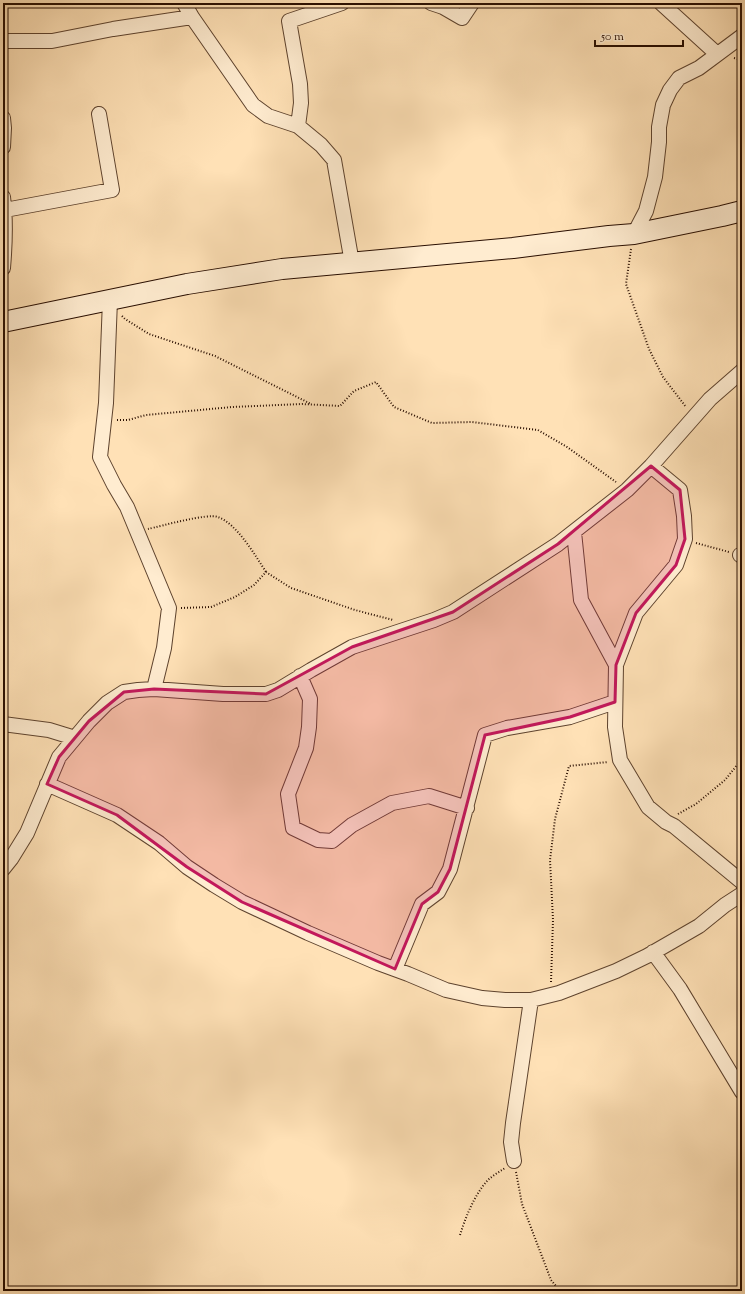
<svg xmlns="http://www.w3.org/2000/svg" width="745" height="1294" viewBox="0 0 745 1294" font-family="'Sorts Mill Goudy',serif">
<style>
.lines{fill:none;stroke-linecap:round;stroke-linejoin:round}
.minor-casing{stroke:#5e432e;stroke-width:16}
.secondary-casing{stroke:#290e00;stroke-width:22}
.path{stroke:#290e00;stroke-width:2;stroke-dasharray:1 2;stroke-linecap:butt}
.minor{stroke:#ffecd0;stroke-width:14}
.secondary{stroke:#ffecd0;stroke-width:20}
.marked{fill:#c2185b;fill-opacity:0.2;stroke:#c2185b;stroke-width:3;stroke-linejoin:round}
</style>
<rect width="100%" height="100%" fill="#ffe1b6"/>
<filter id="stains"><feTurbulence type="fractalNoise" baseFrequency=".005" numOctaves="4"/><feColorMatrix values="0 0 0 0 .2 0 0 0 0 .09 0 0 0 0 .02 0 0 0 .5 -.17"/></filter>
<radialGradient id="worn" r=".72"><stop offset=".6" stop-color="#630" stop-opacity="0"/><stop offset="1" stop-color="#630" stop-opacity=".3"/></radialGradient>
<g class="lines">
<g class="minor-casing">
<path id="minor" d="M184 3 192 17 253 105 268 116 298 126 321 145 334 160 352 263
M431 3 443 7 462 18 472 3
M661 3 717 54
M3 41H52L113 29 192 17
M3 118 4 128 3 147
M298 126 301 103 300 84 289 21 342 3
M3 197C6 220 5 245 3 268
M5 210 112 190 99 114
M634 234 646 211 655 177 659 142V127L663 105 670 90 679 78 699 68 742 36
M110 300 106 403 100 457 114 485 127 507 169 608 164 648 154 689
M651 466 680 490 684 516 685 539 676 565 636 613 616 665 615 727 620 760 648 807 666 822 674 826 742 882
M574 532 581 600 616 665
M740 555 742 556
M300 676 310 699 309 727 306 748 288 794 293 828 318 840 332 841 352 825 392 803 429 796 467 808
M3 724 49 730 75 738
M47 784 117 815 159 843 187 867 214 885 242 902 308 933 378 963 408 974 446 990 482 998 505 1000H531L559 993 616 971 647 956 699 926 725 905 742 894
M3 869 11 859 27 833 59 757 89 721 107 703 124 692 138 690 154 689 223 694H266L278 690 311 670 352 647 434 620 453 612 558 544 627 490 651 466 710 399 742 371
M653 952 680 989 742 1092
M395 969 422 904 438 892 450 869 485 735 507 728 570 717 615 702
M514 1161 511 1142 513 1123 531 1000"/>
</g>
<g class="secondary-casing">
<path id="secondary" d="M3 322 187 284 282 269 513 248 609 236 634 234 722 216 742 211"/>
</g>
<path class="path" d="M734 58 742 60
M631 249 626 284 649 349 663 377 686 407
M122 316 125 319 149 334 215 356 311 404
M117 420H128L146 415 232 407 302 404 340 406 354 391 376 382 394 407 432 423 472 422 538 430 567 447 616 482
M148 529C161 526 208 513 218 517 237 524 255 555 266 572
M696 543 729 552
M181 608 211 607 235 597 254 585 266 572 291 588 355 610 393 620
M678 814 696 804 725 780 742 759
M551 982 553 920 550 860 555 819 569 766 608 762
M516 1172 522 1204 551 1280 560 1291
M460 1235C466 1216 474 1196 487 1181 492 1176 499 1172 505 1168"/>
<use href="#minor" class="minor"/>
<use href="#secondary" class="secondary"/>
</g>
<path class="marked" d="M651 466 680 490 685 539 676 565 636 613 616 665 615 702 570 717 485 735 450 869 438 892 422 904 395 969 242 902 187 867 117 815 47 784 59 757 89 721 124 692 154 689 266 694 352 647 453 612 558 544Z"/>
<rect width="745" height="1294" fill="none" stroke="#ffe1b6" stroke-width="16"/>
<rect x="4" y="4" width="737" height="1286" fill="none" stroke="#290e00" stroke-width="2"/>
<rect x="8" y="8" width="729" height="1278" fill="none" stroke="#290e00"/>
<path d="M595 40v6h88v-6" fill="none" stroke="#290e00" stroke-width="2"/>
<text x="601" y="40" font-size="12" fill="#290e00" stroke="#ffecd0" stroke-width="3" paint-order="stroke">50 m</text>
<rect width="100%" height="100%" filter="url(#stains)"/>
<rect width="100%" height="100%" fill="url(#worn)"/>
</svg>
